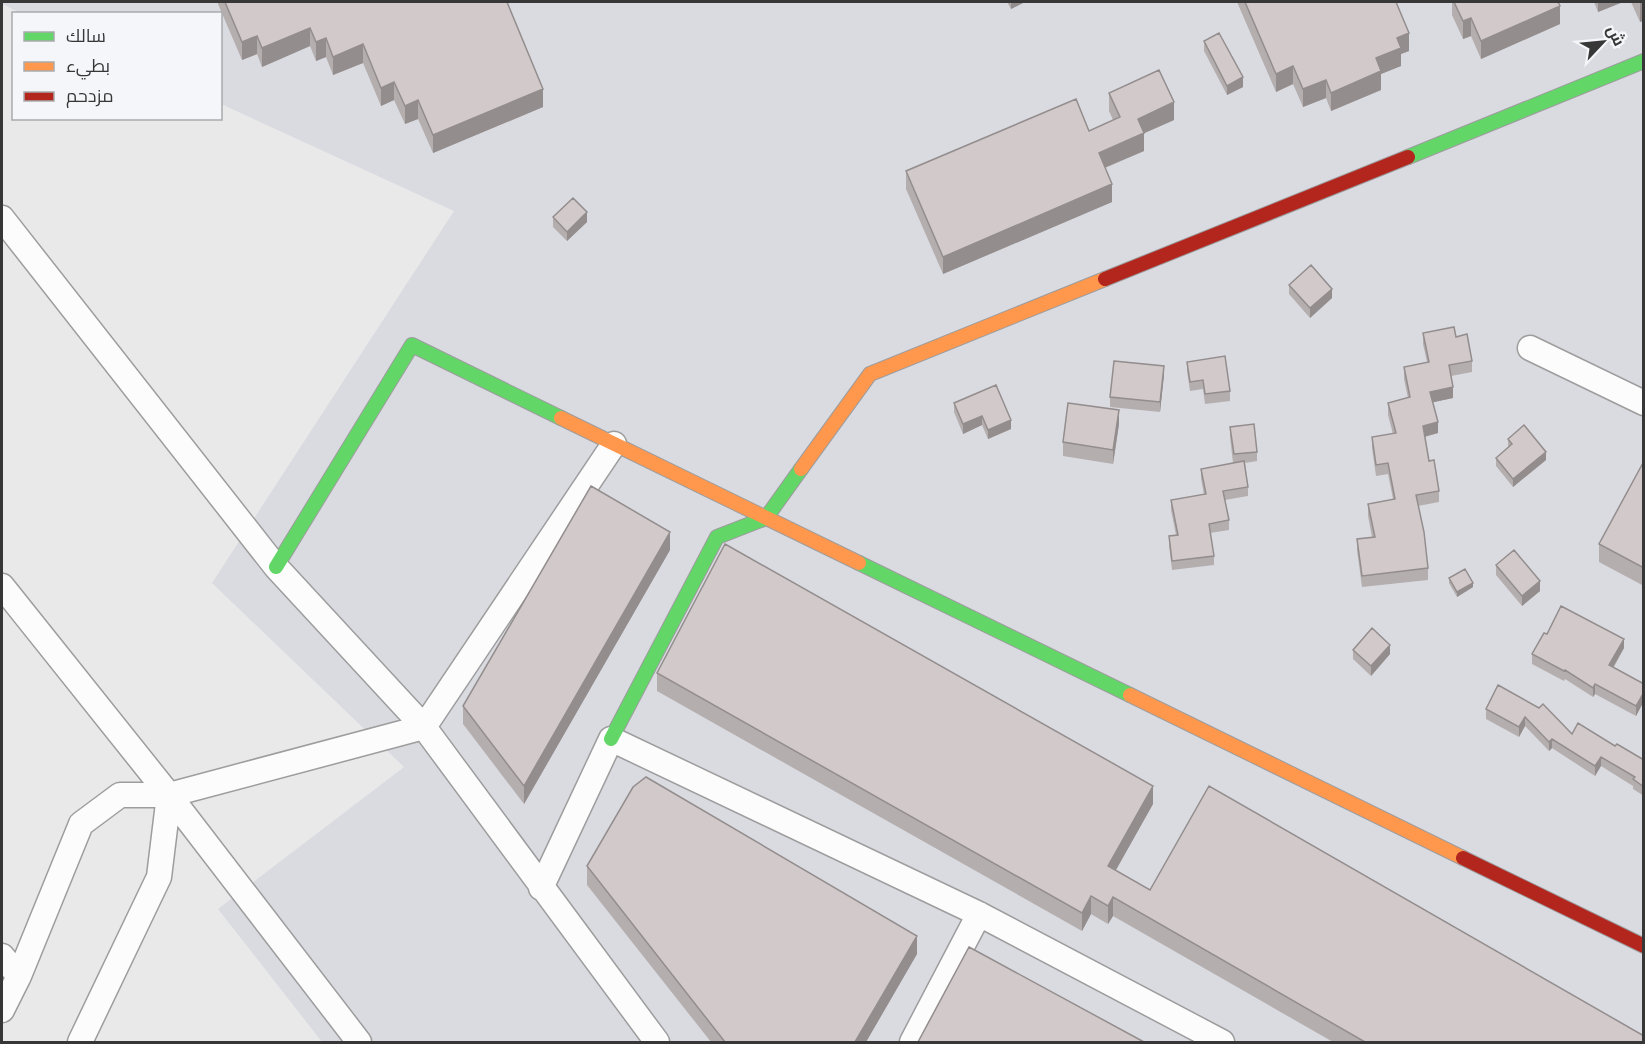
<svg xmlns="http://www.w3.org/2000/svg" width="1645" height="1044" viewBox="0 0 1645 1044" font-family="Karla,Cairo,sans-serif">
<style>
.built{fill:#dadbe1}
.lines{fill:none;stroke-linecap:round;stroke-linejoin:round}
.street-casing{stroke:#9d9d9e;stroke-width:27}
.fast-casing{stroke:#9d9d9e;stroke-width:16}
.slow-casing{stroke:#9d9d9e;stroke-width:16}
.jam-casing{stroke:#9d9d9e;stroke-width:16}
.street{stroke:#fcfcfc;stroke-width:24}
.fast{stroke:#63d668;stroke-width:14}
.slow{stroke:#ff974d;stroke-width:14}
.jam{stroke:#b3261e;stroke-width:14}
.wall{fill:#b5aeae}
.shaded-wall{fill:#938d8d}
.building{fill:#d2caca;stroke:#938d8d;stroke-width:1.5}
</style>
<rect width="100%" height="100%" fill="#e9e9ea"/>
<path class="built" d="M2 2H1643V1042H322L218 909 404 767 212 583 454 211 221 104 220 14H22L2 4Z"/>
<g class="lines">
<g class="street-casing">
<path id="street" d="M2 218 276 567 424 727 657 1042
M1530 348 1644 403
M2 586 169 795 359 1042
M541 888 611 739 979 914 1222 1042
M2 956 19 976
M2 1010 19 976 81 824 120 795H169L424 727 614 444
M80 1042 159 877 169 795
M912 1042 979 914"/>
</g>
<g class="fast-casing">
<path id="fast" d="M1408 157 1644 61
M859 563 1130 695
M276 567 412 345 561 418
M611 739 717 537 766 518 801 469"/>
</g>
<g class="slow-casing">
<path id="slow" d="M561 418 859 563
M801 469 870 374 1105 279
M1130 695 1463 858"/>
</g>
<g class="jam-casing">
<path id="jam" d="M1105 279 1408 157
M1463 858 1644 946"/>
</g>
<use href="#street" class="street"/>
<use href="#fast" class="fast"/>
<use href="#slow" class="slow"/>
<use href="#jam" class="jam"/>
</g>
<path class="wall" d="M218 2H507L543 107 433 153 418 119 405 124 394 100 381 106 363 63 333 75 326 57 316 61 310 46 262 67 257 54 242 60 218 4Z
M1007 2H1025L1011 9Z
M1237 2H1396L1409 51 1401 54V66L1381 74V90L1331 111 1326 98 1303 107 1293 84 1276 92Z
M1452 2H1558L1560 24 1481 59 1471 36 1463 39 1452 15Z
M1594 2H1623L1598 12Z
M1631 2H1644V20L1640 22Z
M1204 41 1243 87 1227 95 1204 51Z
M1109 93 1174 120 1144 133V151L1105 168 1112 202 943 274 906 189V171L1089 131 1113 120 1109 111Z
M553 217 587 222 567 241 553 227Z
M1289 285 1332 298 1310 318 1289 294Z
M1423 333 1456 337 1472 361V372L1451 376 1453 398 1433 402 1438 433 1425 437 1429 461 1439 491V502L1418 506 1428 568V580L1362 587 1357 550V539L1372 537 1368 516V504L1393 499 1388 474 1376 476 1372 448V437L1393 434 1388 415V403L1408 398 1404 379V367L1427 362 1423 344Z
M1187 362 1230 391V401L1205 404 1203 389 1190 391 1187 371Z
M1164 375 1160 412 1110 407V397Z
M954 403 1011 429 988 439 982 425 963 434 954 412Z
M1119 424 1113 464 1063 456V442Z
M1230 427 1257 452V461L1245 463 1248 487V496L1225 500 1229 520V530L1210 533 1214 556V565L1172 570 1169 545V536L1176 535 1171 510V500L1204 495 1201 478V469L1233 463 1230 437Z
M1508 439 1546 460 1513 487 1496 466V458L1508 447Z
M1644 461V586L1599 562V544Z
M670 550 524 804 463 724V706Z
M1496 565 1540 591 1522 606 1496 575Z
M1449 578 1473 587 1457 597 1449 583Z
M1547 634 1624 648 1614 667 1644 684V701L1636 716 1595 694 1593 697 1565 679 1564 681 1532 664V654Z
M1353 650 1390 654 1371 676 1353 659Z
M657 673 1153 804 1116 870 1150 890 1644 1042H1333L1113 916 1108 924 1091 914 1082 931 657 691Z
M1498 685 1572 734 1615 746 1644 760V796L1633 789V786L1601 766 1595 776 1552 748 1549 751 1525 726 1519 737 1486 719V709Z
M587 866 917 954 866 1042H711L587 885Z"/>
<path class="shaded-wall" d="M1011 2H1025L1011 9Z
M1598 2H1623L1598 12Z
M1644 2V20L1640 22V3Z
M1560 6V24L1481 59V41Z
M1471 18V36L1463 39V21Z
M310 28V46L262 67V48Z
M1409 33V51L1401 54V66L1381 74V90L1331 111V93L1376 58 1397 38Z
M257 36V54L242 60V42Z
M326 38V57L316 61V42Z
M363 44V63L333 75V57Z
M1293 66V84L1276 92V74Z
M1243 77V87L1227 95V86Z
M1326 80V98L1303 107V89Z
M394 82V100L381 106V88Z
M543 89V107L433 153V135Z
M418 100V119L405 124V106Z
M1174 102V120L1138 136V119Z
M1144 133V151L1099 170V153Z
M1112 184V202L943 274V257Z
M587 212V222L567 241V232Z
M1332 289V298L1310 318V308Z
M1164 366V375L1160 412V402Z
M1453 387V398L1430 403V392Z
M1119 410V424L1113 464V450Z
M982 416V425L963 434V424Z
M1011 420V429L988 439V430Z
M1438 422V433L1423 437V426Z
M1546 452V460L1513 487V479Z
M670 532V550L524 804V786Z
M1540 581V591L1522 606V596Z
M1473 583V587L1457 597V592Z
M1624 639V648L1609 674V665Z
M1390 645V654L1371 676V666Z
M1595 684V694L1593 697V688Z
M1644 692V701L1636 716V706Z
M1525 717V726L1519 737V727Z
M1552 739V748L1549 751V742Z
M1601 757V766L1595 776V766Z
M1153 786V804L1108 884V866Z
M1091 896V914L1082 931V913Z
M1113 897V916L1108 924V906Z
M917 936V954L866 1042H855Z"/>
<path class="building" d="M225 2H507L543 89 433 135 418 100 405 106 394 82 381 88 363 44 333 57 326 38 316 42 310 28 262 48 257 36 242 42Z
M1245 2H1396L1409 33 1397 38 1401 48 1376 58 1381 71 1331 93 1326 80 1303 89 1293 66 1276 74Z
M1454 2H1558L1560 6 1481 41 1471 18 1463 21Z
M1219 33 1243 77 1227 86 1204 41Z
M1159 70 1174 102 1138 119 1144 133 1099 153 1112 184 943 257 906 171 1076 99 1089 131 1120 117 1109 93Z
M573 198 587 212 567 232 553 217Z
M1311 265 1332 289 1310 308 1289 285Z
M1454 327 1456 337 1467 334 1472 361 1449 365 1453 387 1430 392 1438 422 1423 426 1429 461 1434 460 1439 491 1416 495 1424 532 1428 568 1362 576 1357 539 1375 537 1368 504 1395 499 1388 463 1376 465 1372 437 1396 433 1388 403 1410 397 1404 367 1429 362 1423 333Z
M1225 356 1230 391 1205 394 1203 380 1190 382 1187 362Z
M1114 361 1164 366 1160 402 1110 397Z
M996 385 1011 420 988 430 982 416 963 424 954 403Z
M1068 403 1119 410 1113 450 1063 442Z
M1254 424 1257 452 1234 454 1230 427Z
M1524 425 1546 452 1513 479 1496 458 1512 444 1508 439Z
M1244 461 1248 487 1223 491 1229 520 1209 524 1214 556 1172 561 1169 536 1178 535 1171 500 1206 494 1201 469Z
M1644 461V568L1599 544Z
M591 486 670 532 524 786 463 706Z
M725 544 1153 786 1108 866 1150 890 1209 786 1644 1036V1042H1365L1113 897 1108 906 1091 896 1082 913 657 673Z
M1514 550 1540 581 1522 596 1496 565Z
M1465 569 1473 583 1457 592 1449 578Z
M1561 606 1624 639 1609 665 1644 684V692L1636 706 1595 684 1593 688 1565 670 1564 671 1532 654 1544 633 1547 634Z
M1372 628 1390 645 1371 666 1353 650Z
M1498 685 1539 708 1543 704 1572 734 1578 723 1615 746 1617 744 1644 760V787L1633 779 1635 777 1601 757 1595 766 1552 739 1549 742 1525 717 1519 727 1486 709Z
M646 777 917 936 855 1042H725L587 866 633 787Z
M969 947 1144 1042H918Z"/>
<rect width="1645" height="1044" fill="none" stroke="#373738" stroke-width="6"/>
<rect x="12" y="12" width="210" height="108" fill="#f5f6f9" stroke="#a9aaac" stroke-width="1.5"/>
<rect x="24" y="32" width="30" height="9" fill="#63d668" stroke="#a9aaac" stroke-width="1.5"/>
<text x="66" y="42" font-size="18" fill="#373738">سالك</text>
<rect x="24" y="62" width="30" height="9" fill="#ff974d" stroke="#a9aaac" stroke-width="1.5"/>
<text x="66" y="72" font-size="18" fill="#373738">بطيء</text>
<rect x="24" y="92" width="30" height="9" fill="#b3261e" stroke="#a9aaac" stroke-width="1.5"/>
<text x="66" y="102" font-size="18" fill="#373738">مزدحم</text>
<g transform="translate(1603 42) rotate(64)" stroke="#f5f6f9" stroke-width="4.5" paint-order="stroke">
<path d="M0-4.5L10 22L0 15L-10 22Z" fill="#373738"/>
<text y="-9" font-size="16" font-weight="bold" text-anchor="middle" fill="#373738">ش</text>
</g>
</svg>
